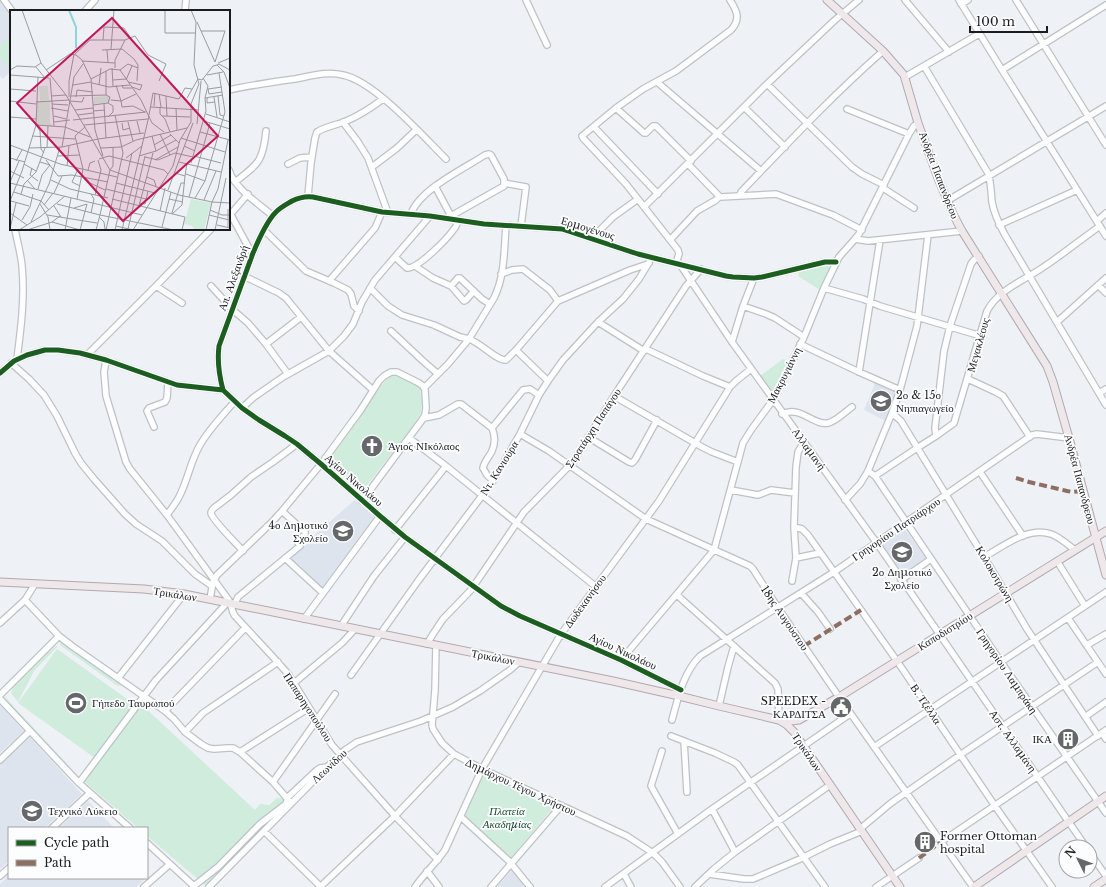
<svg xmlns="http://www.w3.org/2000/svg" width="1106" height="887" viewBox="0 0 1106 887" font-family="'Libre Baskerville',serif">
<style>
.built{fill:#dee4ed}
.green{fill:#d0ecdc}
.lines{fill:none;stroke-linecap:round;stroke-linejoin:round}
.minor-casing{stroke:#bfc2c5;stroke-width:8}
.major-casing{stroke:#b3a8ae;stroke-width:9}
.minor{stroke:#fcfdfe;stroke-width:5.5}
.major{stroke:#efe8eb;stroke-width:7}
.quiet{stroke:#8d6e63;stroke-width:4;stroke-dasharray:8 4;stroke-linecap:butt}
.cycleway-casing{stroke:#fcfdff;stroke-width:8}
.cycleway{stroke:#1b5e20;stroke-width:5}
.labels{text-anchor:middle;stroke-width:3.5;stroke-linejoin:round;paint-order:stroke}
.street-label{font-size:11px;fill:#1b1c1f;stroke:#fcfdff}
.poi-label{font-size:11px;fill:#1b1c1f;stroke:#fcfdff;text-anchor:start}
.park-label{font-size:11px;font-style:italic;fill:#1b492e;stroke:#fcfdff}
.inset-river{fill:none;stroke:#93d3da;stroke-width:2}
.inset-road{fill:none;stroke:#9a9c9f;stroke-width:1}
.view{fill:#c2185b;fill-opacity:0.15;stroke:#c2185b;stroke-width:2}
.inset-edge{fill:none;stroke:#1b1c1f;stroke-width:2}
</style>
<rect width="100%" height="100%" fill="#eef1f5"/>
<path class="built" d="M0 1 11 15V71L3 79 0 76Z
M875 383 897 392 886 421 864 410Z
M356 499 377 517 322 589 289 557Z
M904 528 926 558 901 576 879 545Z
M0 705 24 731 0 753Z
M30 737 82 794 45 828H9V861L0 869V765Z
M88 801 114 828H59Z
M512 870 526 887H497Z
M9 875V878H146L136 887H0V884Z"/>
<path class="green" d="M11 35V69L0 59V46Z
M824 265 830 267 820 290 798 276 799 272 801 271Z
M783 359 787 361 774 390 772 391 760 376Z
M396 374 417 385 420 388 422 401 421 413 412 427 362 492 326 462 380 387 390 376Z
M60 642 122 684V685L119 686 116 685 60 645Z
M56 646H58L34 671 18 702 11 693 13 687 17 683 39 660Z
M57 649 134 704 95 758 18 703Z
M5 697 80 778 79 779 4 698Z
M141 704 255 810 260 804 269 805 277 798H284L288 805 207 887 147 836V828H138L85 782V779L100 761Z
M483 774 553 808 510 859 464 816Z"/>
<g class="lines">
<g class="minor-casing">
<path id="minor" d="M4 0 12 11
M526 0 547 45
M905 0 949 52
M959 0 1002 70 1106 236
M1016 0 1106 145
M961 4 968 0
M85 11 95 0
M185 11 186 0
M924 66 988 173C991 182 991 192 992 202 994 214 999 224 1005 235L1106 405
M1002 70 1106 5
M905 77 979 34
M657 82 761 171
M767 84 852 167 862 174 884 185
M229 90C251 85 273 82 295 79 311 76 327 71 343 75 374 81 423 136 446 159
M744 107 785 147
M616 108 644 133H646L653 126H656L691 161
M847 109 909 134
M343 122 358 142 368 158 388 213
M594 127 658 194
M288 164 300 158 312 157
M688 164 720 197 776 194 833 215 862 230
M372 167 397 148 416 130
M229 170C234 188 259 204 273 216
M235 182C258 164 263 162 266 131
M504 183 526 187 521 226
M435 186 451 216
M883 188 914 208
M308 196 311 163 315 138 317 132C325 127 335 125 344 122 359 116 371 108 383 99
M740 196 741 192C787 144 833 95 883 51
M947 201 1106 106
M644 207 767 84 835 20 859 0
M411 214C419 190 463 169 485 155L489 154 491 155 504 179V186L451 216 450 219
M231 215 250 250 253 253
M229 216 248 194
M1097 221 1106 213
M999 225 1077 190
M15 229C17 241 21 254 22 266 25 297 21 328 17 359
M264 230 306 271 334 283 348 290 351 294 354 306 359 311
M592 238 613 217 638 199
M855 239 868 241 962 231
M670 240 697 211 716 200 719 197
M395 257 407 268C418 269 447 239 454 229 456 227 457 224 458 221
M676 263 679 254 678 250 626 184 583 138 582 136 616 108 643 89 676 71 731 30C741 19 737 11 730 0
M679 263 732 342 876 542 1086 847
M415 266 433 278 451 286 458 278H460L482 299 490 304
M501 274 512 270 523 269 550 290 558 301
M244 276 279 293 286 298 329 351 373 390
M329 281 375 228 382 212
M1098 285 1106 293
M156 286 182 303
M211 286 233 310 248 323 266 344 288 374
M451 286 464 301 466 300 474 291
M370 288 388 306 402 315 434 325 460 337 469 339 494 298C505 276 504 249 506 226
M824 288 863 299 880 306 981 336
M743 306 766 314 775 318 804 337
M598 322 644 351
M1057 322 1106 278
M391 331 423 361 438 374
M732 342 743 306 754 278
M266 344 301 317
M800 344 859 372 900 390
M646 349 703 376 730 387
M516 350 548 381
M87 355 156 286 211 229
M106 360 104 372 106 396 126 462 130 469 167 515 228 599C232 604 231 611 235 616L273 657 289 675 332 745 395 816 438 860
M11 363 29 379 44 395 57 416 75 453 81 463 94 479 125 514 136 524 162 541 195 574 212 586
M859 372 880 240
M0 373 14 361 27 355 45 350H58L80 353 106 360 177 385 223 390 242 408 259 420 285 436 297 444 321 464 380 516 405 537 501 606 520 616 621 660 681 690
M968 379 996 392 1003 396 1030 437
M424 388 448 364 469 339C481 343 497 361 506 360L516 350 558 301 630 270 648 264 649 263
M223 390C219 375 217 362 219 346L253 253C258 241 267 221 276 212 281 207 287 204 292 201 300 197 305 196 313 197L382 212 430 216 484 224 562 229 638 254 726 276 733 277 754 278 762 277 825 262H836
M1099 393 1106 389
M614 396 702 447 712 452 738 462
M242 408 254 397 283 377 329 351 344 336 353 324 362 302 375 280 430 216
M892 413 901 421 992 570 1027 629 1098 736
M782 414C801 405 813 426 828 423 835 422 846 411 852 407
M424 418 439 415 458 404H461L492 428C495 435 495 444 492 451 489 457 484 462 483 468L487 475 493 481
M154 427 147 411 149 408 165 402 167 398 168 382
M492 428 523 390 530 389 539 395
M520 434 549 451 646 519 750 566 753 569 778 608 839 697 973 887
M936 436 935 428 944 351 950 326 971 264 974 260 979 256
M588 437 629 462 632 463 635 460 657 420
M409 438 446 466 595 586
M868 471 875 476 1001 662 1106 813
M980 472 1023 536
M875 476 917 448 936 436 954 423 987 311C998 290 1023 281 1042 268 1062 255 1080 240 1100 226
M731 490 758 495 771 490 795 493
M845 500 860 484 868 471 892 413 900 390 917 326 928 235
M167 515C171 509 176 503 179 497 188 480 190 462 200 445 209 429 223 415 235 401
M794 527 802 529 808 535 897 661 995 806 1052 887
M395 530 446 466
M243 551C237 544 212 520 211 513 211 511 213 509 214 508L231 495 251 477 273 462 297 444
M984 557C1004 546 1028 526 1051 534 1060 537 1068 545 1075 550
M285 558 323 593
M796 558 820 553
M1057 561 1085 606
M901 580 931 559
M792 581 796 558 794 527 796 467 798 452 804 442
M801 593 818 612 830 629
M677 595 775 683 778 689 779 720
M210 599 213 582 217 575 272 522 282 511 321 464 360 411 379 381 384 376 391 372H397L419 383 423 386 425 390 426 408 425 415 422 420 362 501
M25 600 59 636 72 646 165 711 174 719 185 732 201 744 208 748 214 749 228 748H233L240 752 273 782 291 803
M234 605 238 597 300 546 298 543 305 534V532L282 511
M1068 618 1106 674
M304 619 380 516
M0 623 25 600 35 584
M341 626 374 576 405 537
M427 644 433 634 443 619 471 590 524 512 573 462 614 396 686 286 701 269
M436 645 435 690 432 725 433 729 442 743 454 754 482 769 627 836 653 853 662 862 680 887
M1087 645 1106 634
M621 660 714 550 743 443 751 430 773 400 778 391 804 337 824 288 839 257 855 239 859 234 909 134 914 126 918 123
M351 675 418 581 493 481 520 434 539 395 548 381 563 360 598 322 623 299 639 279 648 264
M118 678 184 594
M294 683 342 643 355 629
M0 695 59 636
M0 699 79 783 130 828
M719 706 728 667 734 646
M165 711 245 628
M1085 717 1106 702
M672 720C678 698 683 673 700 656L834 572 1032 435 1037 434 1069 438
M185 732 203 713 278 662
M1102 733 1106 739
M671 736 715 753 734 762 738 765 825 887
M684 741 687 792
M874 747 1106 592
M662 751 651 786 678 834
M240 752 309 708
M0 760 30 731
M273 782 335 694
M79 783 156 680 227 603
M287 798 317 770 320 768 327 767
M712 809 735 852
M461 817 509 861 530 887
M52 828 90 793
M860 829 891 803 960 755 1098 662
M264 831 321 887
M941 842 1106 730
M147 843 195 887
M1090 853 1106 876
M427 871 439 887
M624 874 631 887
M709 874 744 879H753L800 859 830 844 862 831
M0 876 9 868
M194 886 218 867 260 824 286 804 287 801
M144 887 170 864
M209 887 327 767 345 750 357 742 421 721 453 707 480 691 510 670 519 662
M320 887 395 816 454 754
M415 887C424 874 436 863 445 850L482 769 561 634 659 501 730 387 736 381 751 369
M491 887 561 806
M605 887 712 809 850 714
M695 887 714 869 735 852 830 785
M876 887 919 858"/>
</g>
<g class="major-casing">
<path id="major" d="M827 0 883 51 904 75 918 123 938 178 953 214 962 231 1047 366 1053 382 1069 438 1106 575
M0 582 144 589 184 594 613 681 679 696 719 706 779 720 787 725 794 732 900 887
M782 721H790L799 720 839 697 1106 531
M974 887 1106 796
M1094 887 1106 879"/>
</g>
<use href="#minor" class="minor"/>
<use href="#major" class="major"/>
<path class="quiet" d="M1016 478 1029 482 1067 491 1072 492 1083 491
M804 646 861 610
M919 858 941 842"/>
<g class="cycleway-casing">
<path id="cycleway" d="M0 373 14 361 27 355 45 350H58L80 353 106 360 177 385 223 390 242 408 259 420 285 436 297 444 321 464 380 516 405 537 501 606 520 616 621 660 681 690
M223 390C219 375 217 362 219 346L253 253C258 241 267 221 276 212 281 207 287 204 292 201 300 197 305 196 313 197L382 212 430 216 484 224 562 229 638 254 726 276 733 277 754 278 762 277 825 262H836"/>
</g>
<use href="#cycleway" class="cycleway"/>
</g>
<defs>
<g id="school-disc" transform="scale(1.15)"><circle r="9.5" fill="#65676a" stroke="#fcfdff"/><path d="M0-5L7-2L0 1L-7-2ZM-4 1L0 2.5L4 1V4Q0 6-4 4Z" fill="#fff"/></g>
<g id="church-disc" transform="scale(1.15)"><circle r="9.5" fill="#65676a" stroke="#fcfdff"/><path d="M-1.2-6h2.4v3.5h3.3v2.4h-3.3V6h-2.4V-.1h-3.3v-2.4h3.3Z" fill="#fff"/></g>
<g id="stadium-disc" transform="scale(1.15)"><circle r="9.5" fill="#65676a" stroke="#fcfdff"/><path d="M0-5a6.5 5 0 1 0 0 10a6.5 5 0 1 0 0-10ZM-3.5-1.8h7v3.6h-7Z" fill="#fff"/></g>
<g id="civic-disc" transform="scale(1.15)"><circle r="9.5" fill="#65676a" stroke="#fcfdff"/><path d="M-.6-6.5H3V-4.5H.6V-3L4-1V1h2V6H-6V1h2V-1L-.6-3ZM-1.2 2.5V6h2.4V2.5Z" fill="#fff"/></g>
<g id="building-disc" transform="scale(1.15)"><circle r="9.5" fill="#65676a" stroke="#fcfdff"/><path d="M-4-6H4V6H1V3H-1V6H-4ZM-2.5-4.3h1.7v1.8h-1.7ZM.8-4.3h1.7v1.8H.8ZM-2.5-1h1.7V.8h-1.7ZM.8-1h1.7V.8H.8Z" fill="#fff"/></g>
</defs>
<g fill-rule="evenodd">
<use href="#school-disc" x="881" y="401"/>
<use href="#church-disc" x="372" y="446"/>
<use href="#school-disc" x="343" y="531"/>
<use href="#school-disc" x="902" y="552"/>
<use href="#stadium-disc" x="76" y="703"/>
<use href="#civic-disc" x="841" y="707"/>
<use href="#building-disc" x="1068" y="739"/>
<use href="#school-disc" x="32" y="811"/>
<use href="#building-disc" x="925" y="842"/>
</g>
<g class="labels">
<g class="street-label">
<text transform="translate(939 175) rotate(69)" y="4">Ανδρέα Παπανδρέου</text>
<text transform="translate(588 228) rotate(17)" y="4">Ερμογένους</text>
<text transform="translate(233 278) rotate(-70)" y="4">Απ. Αλεξανδρή</text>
<text transform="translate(978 345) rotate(-74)" y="4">Μεγακλέους</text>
<text transform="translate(784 375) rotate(-63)" y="4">Μακρυγιάννη</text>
<text transform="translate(593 428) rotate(-57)" y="4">Στρατάρχη Παπάγου</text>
<text transform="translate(809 449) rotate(54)" y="4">Αλλαμανή</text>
<text transform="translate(499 468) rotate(-58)" y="4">Ντ. Κανιούρα</text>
<text transform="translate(1080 479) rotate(75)" y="4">Ανδρέα Παπανδρεου</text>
<text transform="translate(354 480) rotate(41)" y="4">Αγίου Νικολάου</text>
<text transform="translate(896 529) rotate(-34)" y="4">Γρηγορίου Πατριάρχου</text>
<text transform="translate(995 574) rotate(59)" y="4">Κολοκοτρώνη</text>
<text transform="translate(175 594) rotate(9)" y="4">Τρικάλων</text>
<text transform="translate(585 601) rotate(-54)" y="4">Δωδεκανήσου</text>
<text transform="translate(785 618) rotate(56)" y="4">18ης Αυγούστου</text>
<text transform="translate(945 631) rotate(-32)" y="4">Καποδιστρίου</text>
<text transform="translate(623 651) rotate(25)" y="4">Αγίου Νικολάου</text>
<text transform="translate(493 657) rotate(11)" y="4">Τρικάλων</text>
<text transform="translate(1007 671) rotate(56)" y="4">Γρηγορίου Λαμπράκη</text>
<text transform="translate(926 704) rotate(56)" y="4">Β. Τζέλλα</text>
<text transform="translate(308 707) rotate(57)" y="4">Παπαρηγοπούλου</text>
<text transform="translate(1013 741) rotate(55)" y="4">Αστ. Αλλαμάνη</text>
<text transform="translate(807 752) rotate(56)" y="4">Τρικάλων</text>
<text transform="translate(329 766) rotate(-43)" y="4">Λεωνίδου</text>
<text transform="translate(521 787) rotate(25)" y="4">Δημάρχου Τέγου Χρήστου</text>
</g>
<g class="poi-label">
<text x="896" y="399">2ο &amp; 15ο<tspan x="896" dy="13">Νηπιαγωγείο</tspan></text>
<text x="388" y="450">Άγιος ΝΙκόλαος</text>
<text x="328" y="529" text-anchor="end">4ο Δημοτικό<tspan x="328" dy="13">Σχολείο</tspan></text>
<text x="902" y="576" text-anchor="middle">2ο Δημοτικό<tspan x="902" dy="13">Σχολείο</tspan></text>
<text x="826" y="705" text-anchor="end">SPEEDEX -<tspan x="826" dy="13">ΚΑΡΔΙΤΣΑ</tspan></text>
<text x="92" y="707">Γήπεδο Ταυρωπού</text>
<text x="1052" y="743" text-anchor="end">ΙΚΑ</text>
<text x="48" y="815">Τεχνικό Λύκειο</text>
<text x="940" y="840">Former Ottoman<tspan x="940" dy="13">hospital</tspan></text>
</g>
<g class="park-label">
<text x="507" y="815">Πλατεία<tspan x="507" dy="13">Ακαδημίας</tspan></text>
</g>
</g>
<g transform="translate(10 10)">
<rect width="220" height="220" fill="#eef1f5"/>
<path d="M29 76H38L39 90 30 91ZM98 86 101 90 99 92 84 94V87ZM40 91V113L43 116 27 115 26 92ZM181 189 201 193 194 220H185L182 216 174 214Z" fill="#d0ecdc"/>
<path class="inset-river" d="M59 0 66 17V38"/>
<path class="inset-road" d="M12 0 31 53 56 85 100 160 90 205 164 220M155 0V23H186M162 0H176M187 12 205 52M191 21H215L205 52M93 30 94 17 114 18 120 27M101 39 104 0M92 40 112 39 124 49 128 55 127 71M97 40 98 52M65 44 80 30H115M72 51 105 53M208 53 220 48M207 55 209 54 220 60M26 57 35 68M102 58 103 76M105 58V50L115 30 125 26 138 45 156 54 149 71M0 60 7 56 25 57 31 53M36 60 60 44 66 45 72 50 81 69 85 120 93 146M110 60 131 90 142 113 154 122M110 60 118 54 128 58M96 61V85M0 65 39 68M197 65 213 62M40 68 44 116M81 69 100 59 110 60M188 69 192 70 203 56 207 55 214 62 220 78M103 70 116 69M116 70 122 56M118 72 132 75 130 80 122 77M82 73 99 77 120 75M63 75 81 72M89 75 91 58M106 75 111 91 126 84M112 75 113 78H122M0 79 26 81M198 79 199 84 212 82M198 79 212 77M149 84 151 97M41 86 56 85M61 86 96 85M156 86 157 106M208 86 210 105 214 106M59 87V71L64 44M66 87 67 80 83 82M204 87 207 107M177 88 188 69M195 88 213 85M197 88V93L205 92M101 90 111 91 112 97 123 96 135 102M0 91 26 94M60 91 72 92 74 87M26 92 59 90M42 94 58 95M94 94 96 128M83 95 98 93 100 87 96 85M144 96 145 83M141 97 189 100M150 97V104L155 109 160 122M41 98 58 101M166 98 167 120M65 100 83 98M83 101 95 100M196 104 220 112M68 105 83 103M139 105 143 83 169 89 175 78 182 79M44 106 56 109M152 106 180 107M0 107 26 109M98 107 103 102V96L98 93M63 110 136 102M127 111 130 123M194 111 220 119M44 112 60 110M118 112 123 131M112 113 113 120 120 118M187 114 191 71M26 115 55 117 80 127M26 115 30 121 31 139 34 143M74 115 138 109M190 122 220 130M150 124 160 145M160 124 169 133M22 126 65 129M142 126 146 141M171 128 215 142M218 130 208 179 202 192 220 193M0 135 50 154 107 167M144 135 161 125M174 136 185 141M52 137 64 67 73 54M19 138 52 137 88 129 134 123M37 138 38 116M91 138 111 137 126 130 177 118M48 146 70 145M129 146 146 141 166 130M184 146 211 153M135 147 148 150 165 143 183 147M0 148 15 152M116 148 132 136M89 149 99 146 154 160 158 164M36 150 48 166 62 165 98 172M145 150 168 137M6 151 12 140M169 152 211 162M181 153 196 101 195 88 198 76 193 68M14 154 26 161M57 156 59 136M22 158 20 165 28 171M68 159 62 172 70 176M78 160 80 153 85 151M100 160 103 156V137M100 160 169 185 202 192 196 220M0 161 14 168M165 163 175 166 177 153M176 164 195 171M137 167 144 170 146 176M76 168 80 173 95 180M17 170 25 179M41 170 60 179 98 188M0 172 9 151M0 173 132 205M106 173 145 183M28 179 32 165 40 155 30 152M96 179 136 189M158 180 183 113M4 182 31 191 39 200M44 183 52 166M11 184 14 174 26 162 35 138M85 185 91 160 88 150M179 187 200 113M185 188 195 171 215 102 209 63M67 189 73 159 65 126 75 117M102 189 175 207 172 220M159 189 173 192M194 190 206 161M0 191 12 161 26 115 28 67M1 191 19 196M129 193 135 194 138 181M30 194 38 207 40 220M47 194 90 205 86 220M34 195 43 183M44 196 51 207M129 196 143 143M64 198 77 194M200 200 212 205H220M150 201 155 178M0 203 17 215M81 203 84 189 81 184M162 203 171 173H175M162 204 172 195 175 166M37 205 87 213M199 205 219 210M89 207 94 212 95 219M12 210 20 197 23 184M21 212 39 174 50 137M42 212 70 220M207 215 220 218M106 216 123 220M152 217 161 182M218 217V199M0 219 6 193M118 219 135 146M9 220 30 207 55 186M17 220 42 212 50 206M55 220 61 188M70 220 77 194M96 220 113 143 105 105M105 220 122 143M112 220 139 106M123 220 163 156 170 130 181 112V94L189 74 184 55 186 12 181 0M205 220 216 168"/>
<path class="view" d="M102 8 208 126 113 211 7 93Z"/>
<rect width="220" height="220" class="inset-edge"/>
</g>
<rect x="8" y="827" width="140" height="52" fill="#fcfdff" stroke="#a2a3a5"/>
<rect x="16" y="840" width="20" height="6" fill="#1b5e20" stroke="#a2a3a5"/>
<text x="44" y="847" font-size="12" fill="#1b1c1f">Cycle path</text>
<rect x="16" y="860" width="20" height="6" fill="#8d6e63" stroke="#a2a3a5"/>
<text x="44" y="867" font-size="12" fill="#1b1c1f">Path</text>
<g transform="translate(1078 859) rotate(312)"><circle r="19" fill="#fcfdff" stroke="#a2a3a5"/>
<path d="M0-3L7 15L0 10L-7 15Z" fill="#65676a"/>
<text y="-6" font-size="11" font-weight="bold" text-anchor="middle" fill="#1b1c1f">N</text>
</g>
<path d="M970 26v6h77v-6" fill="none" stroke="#1b1c1f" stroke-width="2"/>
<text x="976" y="26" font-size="12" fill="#1b1c1f" stroke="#fcfdff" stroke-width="3" paint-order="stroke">100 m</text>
</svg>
